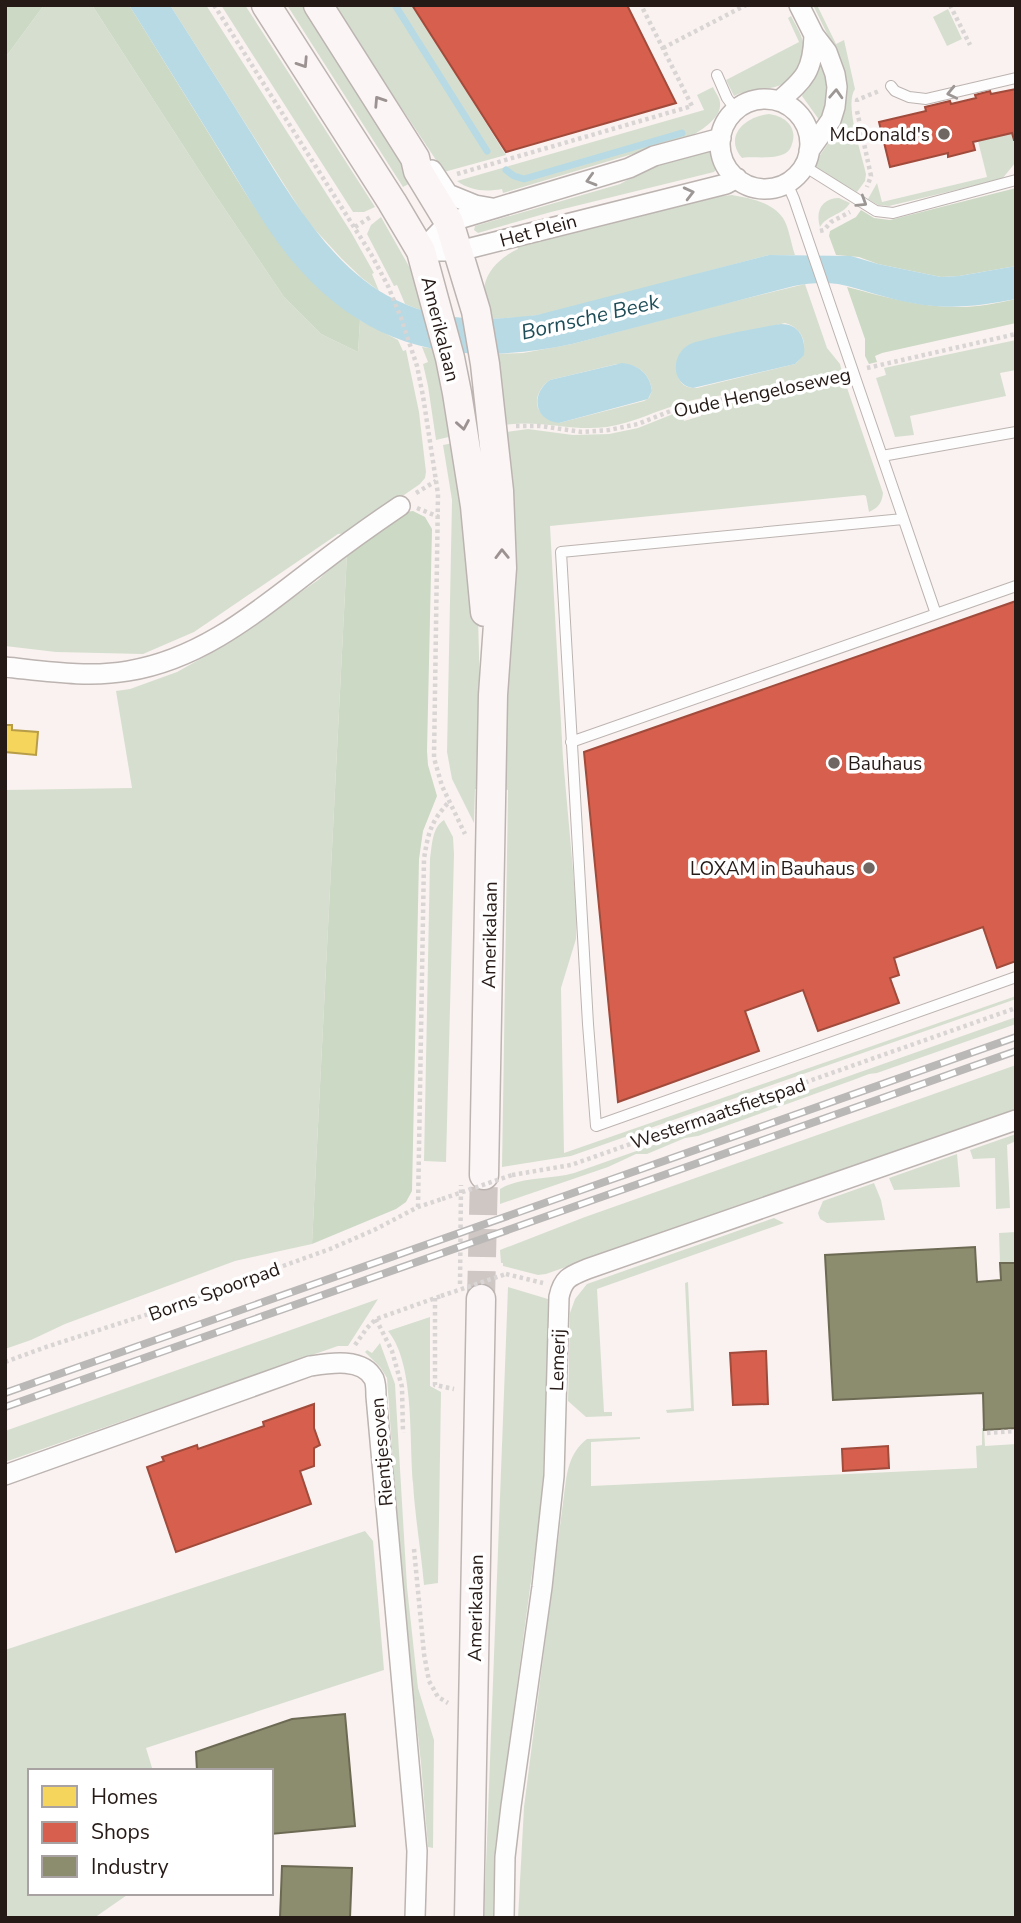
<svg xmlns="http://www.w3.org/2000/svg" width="1021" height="1923" viewBox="0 0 1021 1923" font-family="'Nunito Sans',sans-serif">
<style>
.green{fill:#d6dfcf;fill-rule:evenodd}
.forest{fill:#ccd9c5}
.water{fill:#b7dae4}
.homes{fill:#f6d55c;stroke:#b79d47;stroke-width:2}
.shops{fill:#d6604d;stroke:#a14b3c;stroke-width:2}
.industry{fill:#8c8c6e;stroke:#6d6a54;stroke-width:2}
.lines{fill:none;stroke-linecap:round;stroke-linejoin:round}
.stream{stroke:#b7dae4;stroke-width:7}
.secondary-tunnel{stroke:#cfc7c4;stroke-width:28;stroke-dasharray:28 14;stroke-linecap:butt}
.lane-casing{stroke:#bcb4b1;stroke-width:12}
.street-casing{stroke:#bcb4b1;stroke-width:22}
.secondary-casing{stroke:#bcb4b1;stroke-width:31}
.path{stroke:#d8d5d4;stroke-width:4.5;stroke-dasharray:3.5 3.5;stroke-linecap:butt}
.lane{stroke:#fefdfd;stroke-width:10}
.street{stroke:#fefdfd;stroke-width:19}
.secondary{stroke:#fbf5f6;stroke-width:28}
.rail-casing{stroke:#bab7b7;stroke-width:8}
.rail{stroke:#fff;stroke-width:5;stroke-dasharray:16;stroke-linecap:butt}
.path-bridge{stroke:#d8d5d4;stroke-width:4.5;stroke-dasharray:3.5 3.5;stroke-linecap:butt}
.oneway{stroke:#9b9291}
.oneway2{stroke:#9c9795}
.poi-dot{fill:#706662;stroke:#fff;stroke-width:2.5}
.labels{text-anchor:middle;stroke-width:7;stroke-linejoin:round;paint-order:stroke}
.poi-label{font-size:19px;fill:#251a16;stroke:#fff;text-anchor:end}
.street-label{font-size:19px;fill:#251a16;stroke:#fff}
.water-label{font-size:21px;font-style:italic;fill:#1e4d58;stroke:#fff}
</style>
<rect width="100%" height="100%" fill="#faf2f0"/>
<path class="green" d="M44 5H92L208 184 284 297 321 334 358 352 360 320 398 340 403 351 406 350 419 412 426 472 425 478 420 484 349 533 338 534 194 632 143 654 56 652 5 646V58Z
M170 5H206L351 232 374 273 372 274 379 291 362 278 342 259 308 222Z
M221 5H245L375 207 364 212H353Z
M287 5H303L414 181 403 187Z
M333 5H412L506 155 444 172Z
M813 5H817L836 44 844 40 855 89C844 104 862 155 866 174L865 181 857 192 816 168 814 164 838 129 845 105 833 46Z
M948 9 962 39 947 46 933 17Z
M791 16C795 24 801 33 803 42 808 58 794 82 778 86 763 91 748 89 734 96L726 80 799 42 788 18Z
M820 66H824C829 87 830 102 820 121L802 96Z
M713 87C715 92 720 98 720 103 722 118 700 131 689 137L503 193 502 189C485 192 471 191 457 181L704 110 697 95Z
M769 114C785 116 798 127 792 144 791 148 789 151 786 153 774 160 755 156 742 158 723 136 746 116 769 114Z
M1012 132 1016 140V162L1002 179 889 206 878 205 868 199 877 183 882 202 987 177 978 141Z
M709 150 716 169 714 172 551 212 478 233 474 230 475 226 620 184 666 159Z
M732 195C749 198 772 202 783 218 789 227 791 244 795 255H769L551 313 523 317 490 319C488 312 485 304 484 297 482 274 499 258 518 249L517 246 714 197Z
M839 198 850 203C843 215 827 215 820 227 815 211 822 198 839 198Z
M381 217 419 284 421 291 417 293 423 311 405 304 397 285 394 286 367 234 371 225Z
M805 284 827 348 840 364 842 372C813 373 786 384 758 390 733 395 707 395 683 403 657 410 634 423 607 427 570 432 537 418 500 426L496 354 523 353 572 344 691 312ZM785 323C805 328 811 351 795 364L697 388C672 390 672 359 687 346ZM617 364C635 363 650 371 652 391L649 398 644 401 559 423C553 420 542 416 539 410 533 399 541 386 550 380Z
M1016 340V370L1000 373 1006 396 910 416 914 435 895 437 876 378 886 375 884 368Z
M422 347 436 349 457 435 436 440 428 386 423 364 428 362Z
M844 379 883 493C882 503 878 508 869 512L866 496 864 495 550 526 563 758 577 915 576 939 561 988 564 1153 1016 996V999L571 1156 502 1167 508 790 505 789 500 433 528 429 573 435 609 434 638 428 678 412 682 414 684 421 701 416V409L704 406 764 396 813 382Z
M458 442 478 615 480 695 478 789H475L474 823 452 779 447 752 452 500 443 445Z
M347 553 312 1244 235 1261 65 1324 31 1340 5 1349V790L132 788 116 691 130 689 177 672 227 644 318 580Z
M444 820 453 837 454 854 446 1162 424 1161 430 859C432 846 432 827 444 820Z
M1016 1017V1024L877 1073 869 1074 856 1079 698 1136 685 1138 647 1154H636L608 1167 500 1204V1189C522 1176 550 1180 574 1173Z
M1016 1065V1109L546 1274 538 1275 503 1266V1263H501L500 1250 585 1217Z
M1016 1134V1141L1007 1145 1010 1208 996 1209 995 1158 973 1159 970 1150Z
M957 1154 960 1187 894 1190 889 1178Z
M874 1183 881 1200 885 1220 827 1223 820 1219 818 1213 823 1201Z
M774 1218 784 1223 597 1289 604 1412H612V1416L586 1417 568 1401 570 1313 575 1299 587 1284Z
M1016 1232V1263H1000L999 1233Z
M688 1282 694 1411 667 1413 666 1410 691 1408 685 1283Z
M508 1287 548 1299 547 1389 542 1499 495 1849 493 1918H484Z
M378 1299 348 1346H338L5 1462V1431Z
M430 1317V1386L441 1392 438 1583 424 1585C421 1551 415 1517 413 1483 409 1440 415 1364 388 1331Z
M380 1343 395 1384 407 1587 418 1688 434 1740 433 1848 428 1847 421 1763 402 1588 387 1378 380 1367 365 1352 367 1350 372 1353Z
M982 1428H984L985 1446 1016 1444V1918H518L524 1807 564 1495C567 1473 568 1454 587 1439L640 1437V1439L591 1442V1486L977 1468 976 1446 982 1445Z
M365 1531 373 1541 384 1670 146 1748 153 1771H30V1893H130L94 1918H5V1650Z"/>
<path class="forest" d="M5 5H44L5 58Z
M92 5H129C158 52 187 98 216 145 257 212 293 276 360 320L358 352 321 334 284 297 208 184Z
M1016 188V266L959 276 941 277 878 264 859 257 836 255 829 236 830 231 856 217 861 210 874 218 890 220Z
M847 287C885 297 922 308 961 307 979 307 998 303 1016 299V323L882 353 875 356 877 362 869 364 865 356V339Z
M413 511 425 517 432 529 427 751 428 765 437 796 423 831 419 859 412 1191 406 1202 396 1209 312 1244 347 553 405 512Z"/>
<path class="water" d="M129 5H170C198 49 226 93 253 136 290 195 331 269 396 300 440 322 488 321 537 315L769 255 851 256 878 264 941 277 959 276 1016 266V299C981 306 947 310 912 303 887 299 863 289 838 284 824 282 808 283 794 286L572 344C457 368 366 351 289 257 265 227 245 192 225 159 193 108 161 56 129 5Z
M781 324C799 324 806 338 804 355L795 364 693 388C670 385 671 353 690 344 697 341 705 340 711 338 734 332 757 328 781 324Z
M622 363C639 365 650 374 652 391L648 399 559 423C533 420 531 393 550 380Z"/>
<path class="homes" d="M5 725H12V730L38 732 36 755 5 752Z"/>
<path class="shops" d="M412 5H627L676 103 506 152Z
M1016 89V140H1014L1012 133 973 142 975 150 948 157V153L890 167 879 122 926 111 925 107 950 101 951 104 976 98 975 95 990 91 991 94Z
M1016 601V961L997 968 983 927 894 958 899 975 890 978 899 1003 818 1031 803 990 745 1011 759 1051 618 1102 584 752Z
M766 1351 768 1404 733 1405 730 1353Z
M314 1404V1428L320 1445 314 1448V1466L300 1471 311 1504 176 1552 147 1467 164 1461 162 1457 197 1445 198 1449 264 1426 263 1422Z
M888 1446 889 1468 843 1471 842 1449Z"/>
<path class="industry" d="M975 1247 977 1282 1001 1280 1000 1263H1016V1428L984 1430 983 1393 833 1400 825 1255Z
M345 1714 355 1826 271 1834V1771H197L196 1752 292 1719Z
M282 1866 352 1868 350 1918H280Z"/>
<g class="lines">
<path class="stream" d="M395 5 487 151
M506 170 514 176 524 179 682 133"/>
<path class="secondary-tunnel" d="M481 1299 484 1175"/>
<g class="lane-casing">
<path id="lane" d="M717 75 727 98 736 110
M891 86 895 91 909 97 926 99 1016 78
M804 166 876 211 893 213 1016 180
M787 183 794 199 936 614
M882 456 1016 432
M903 519 561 552 588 1024 596 1126 1016 977
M571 742 1016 586"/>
</g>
<g class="street-casing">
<path id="street" d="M799 5 814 35 827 52 835 74 837 87 835 107 831 120 809 151
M720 144a45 45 0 1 1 90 0a45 45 0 1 1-90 0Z
M779 101C805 79 813 71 814 35
M432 170 448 194 475 205 492 208
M421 251 449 222 629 168 654 156 721 138
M421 251H459L726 184 737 178
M5 667C45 671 88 678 128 671 203 659 259 610 318 565 344 545 372 525 400 506
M5 1475 310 1366C329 1363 363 1357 374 1379 376 1384 376 1391 376 1396L417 1851 415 1918
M504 1918 505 1857 511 1806 542 1587 554 1476 559 1297C563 1278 570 1276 587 1269L1016 1120"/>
</g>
<g class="secondary-casing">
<path id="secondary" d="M266 5 392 202 421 251 450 358 457 393 475 506 485 612
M318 5 415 158 418 171 449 222 476 311 485 364 499 491 502 568 493 695 484 1175
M469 1918 481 1299"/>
</g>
<path class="path" d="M214 5 371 254 388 286 401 318 417 366 423 396 438 494 434 758 442 786 465 834
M950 5 970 45
M663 48 746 5
M857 102V100L879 91
M857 111 871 176 867 187
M457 174 692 106 641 5
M355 227 372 216
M820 231 824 230 831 222 850 212
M867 368 1016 334
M516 426H540L582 432 609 430 638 424 688 404 741 397 812 379 839 376
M416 493 436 481
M417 508 439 517
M512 1175 571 1165 1016 1008
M418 1207 424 859C428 833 431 821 449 802
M506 1274 543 1283
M460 1284 461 1185
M435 1298V1385L454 1389
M376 1319 392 1351 402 1387 403 1433
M355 1345 367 1328 376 1319 441 1296
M5 1362 46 1347 158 1311 330 1249 374 1230 418 1207 442 1199
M987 1433 1016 1431
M414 1549 424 1654 429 1681 438 1697 448 1703"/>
<use href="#lane" class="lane"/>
<use href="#street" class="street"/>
<use href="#secondary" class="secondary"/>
<g class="rail-casing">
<path id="rail" d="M5 1393 1016 1037
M5 1407 1016 1051"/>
</g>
<use href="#rail" class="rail"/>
<path class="path-bridge" d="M442 1199 512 1175
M441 1296 506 1274"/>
</g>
<defs><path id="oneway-chevron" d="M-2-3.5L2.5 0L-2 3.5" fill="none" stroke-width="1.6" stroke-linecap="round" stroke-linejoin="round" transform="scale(1.75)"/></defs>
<g class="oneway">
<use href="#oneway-chevron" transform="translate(303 63) rotate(57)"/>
<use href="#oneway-chevron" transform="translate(379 101) rotate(-123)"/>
<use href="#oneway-chevron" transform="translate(463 425) rotate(80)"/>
<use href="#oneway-chevron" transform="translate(502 554) rotate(-91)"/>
</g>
<g class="oneway2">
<use href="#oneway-chevron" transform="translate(952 93) rotate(167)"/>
<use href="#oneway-chevron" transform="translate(836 94) rotate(-87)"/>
<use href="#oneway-chevron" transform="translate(591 180) rotate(164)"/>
<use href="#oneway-chevron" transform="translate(689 193) rotate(-14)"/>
<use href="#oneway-chevron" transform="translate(862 202) rotate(32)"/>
</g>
<g class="poi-dot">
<circle cx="944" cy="134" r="7"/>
<circle cx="834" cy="763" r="7"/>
<circle cx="869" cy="868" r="7"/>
</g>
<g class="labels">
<g class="poi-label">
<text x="930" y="141">McDonald's</text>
<text x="848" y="770" text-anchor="start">Bauhaus</text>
<text x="855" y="875">LOXAM in Bauhaus</text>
</g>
<g class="street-label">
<text transform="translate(538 230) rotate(-15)" y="7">Het Plein</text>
<text transform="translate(441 329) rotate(76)" y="7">Amerikalaan</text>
<text transform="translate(762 392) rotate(-12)" y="7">Oude Hengeloseweg</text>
<text transform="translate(489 935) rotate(-89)" y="7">Amerikalaan</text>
<text transform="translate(718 1113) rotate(-19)" y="7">Westermaatsfietspad</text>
<text transform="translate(214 1291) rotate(-20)" y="7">Borns Spoorpad</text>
<text transform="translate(557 1360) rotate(-88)" y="7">Lemerij</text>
<text transform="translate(381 1452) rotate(-95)" y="7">Rientjesoven</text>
<text transform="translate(475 1608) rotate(-89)" y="7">Amerikalaan</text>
</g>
<g class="water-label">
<text transform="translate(590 317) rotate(-13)" y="7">Bornsche Beek</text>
</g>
</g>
<rect width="1021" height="1923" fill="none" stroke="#251a16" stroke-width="14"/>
<rect x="28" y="1769" width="245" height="126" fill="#ffffff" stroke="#a8a3a2" stroke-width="2"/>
<rect x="42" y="1786" width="35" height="21" fill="#f6d55c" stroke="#a8a3a2" stroke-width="2"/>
<text x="91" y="1804" font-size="21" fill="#251a16">Homes</text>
<rect x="42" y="1822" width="35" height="21" fill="#d6604d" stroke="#a8a3a2" stroke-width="2"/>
<text x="91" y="1839" font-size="21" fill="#251a16">Shops</text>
<rect x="42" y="1856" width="35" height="21" fill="#8c8c6e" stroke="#a8a3a2" stroke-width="2"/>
<text x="91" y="1874" font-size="21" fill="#251a16">Industry</text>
</svg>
